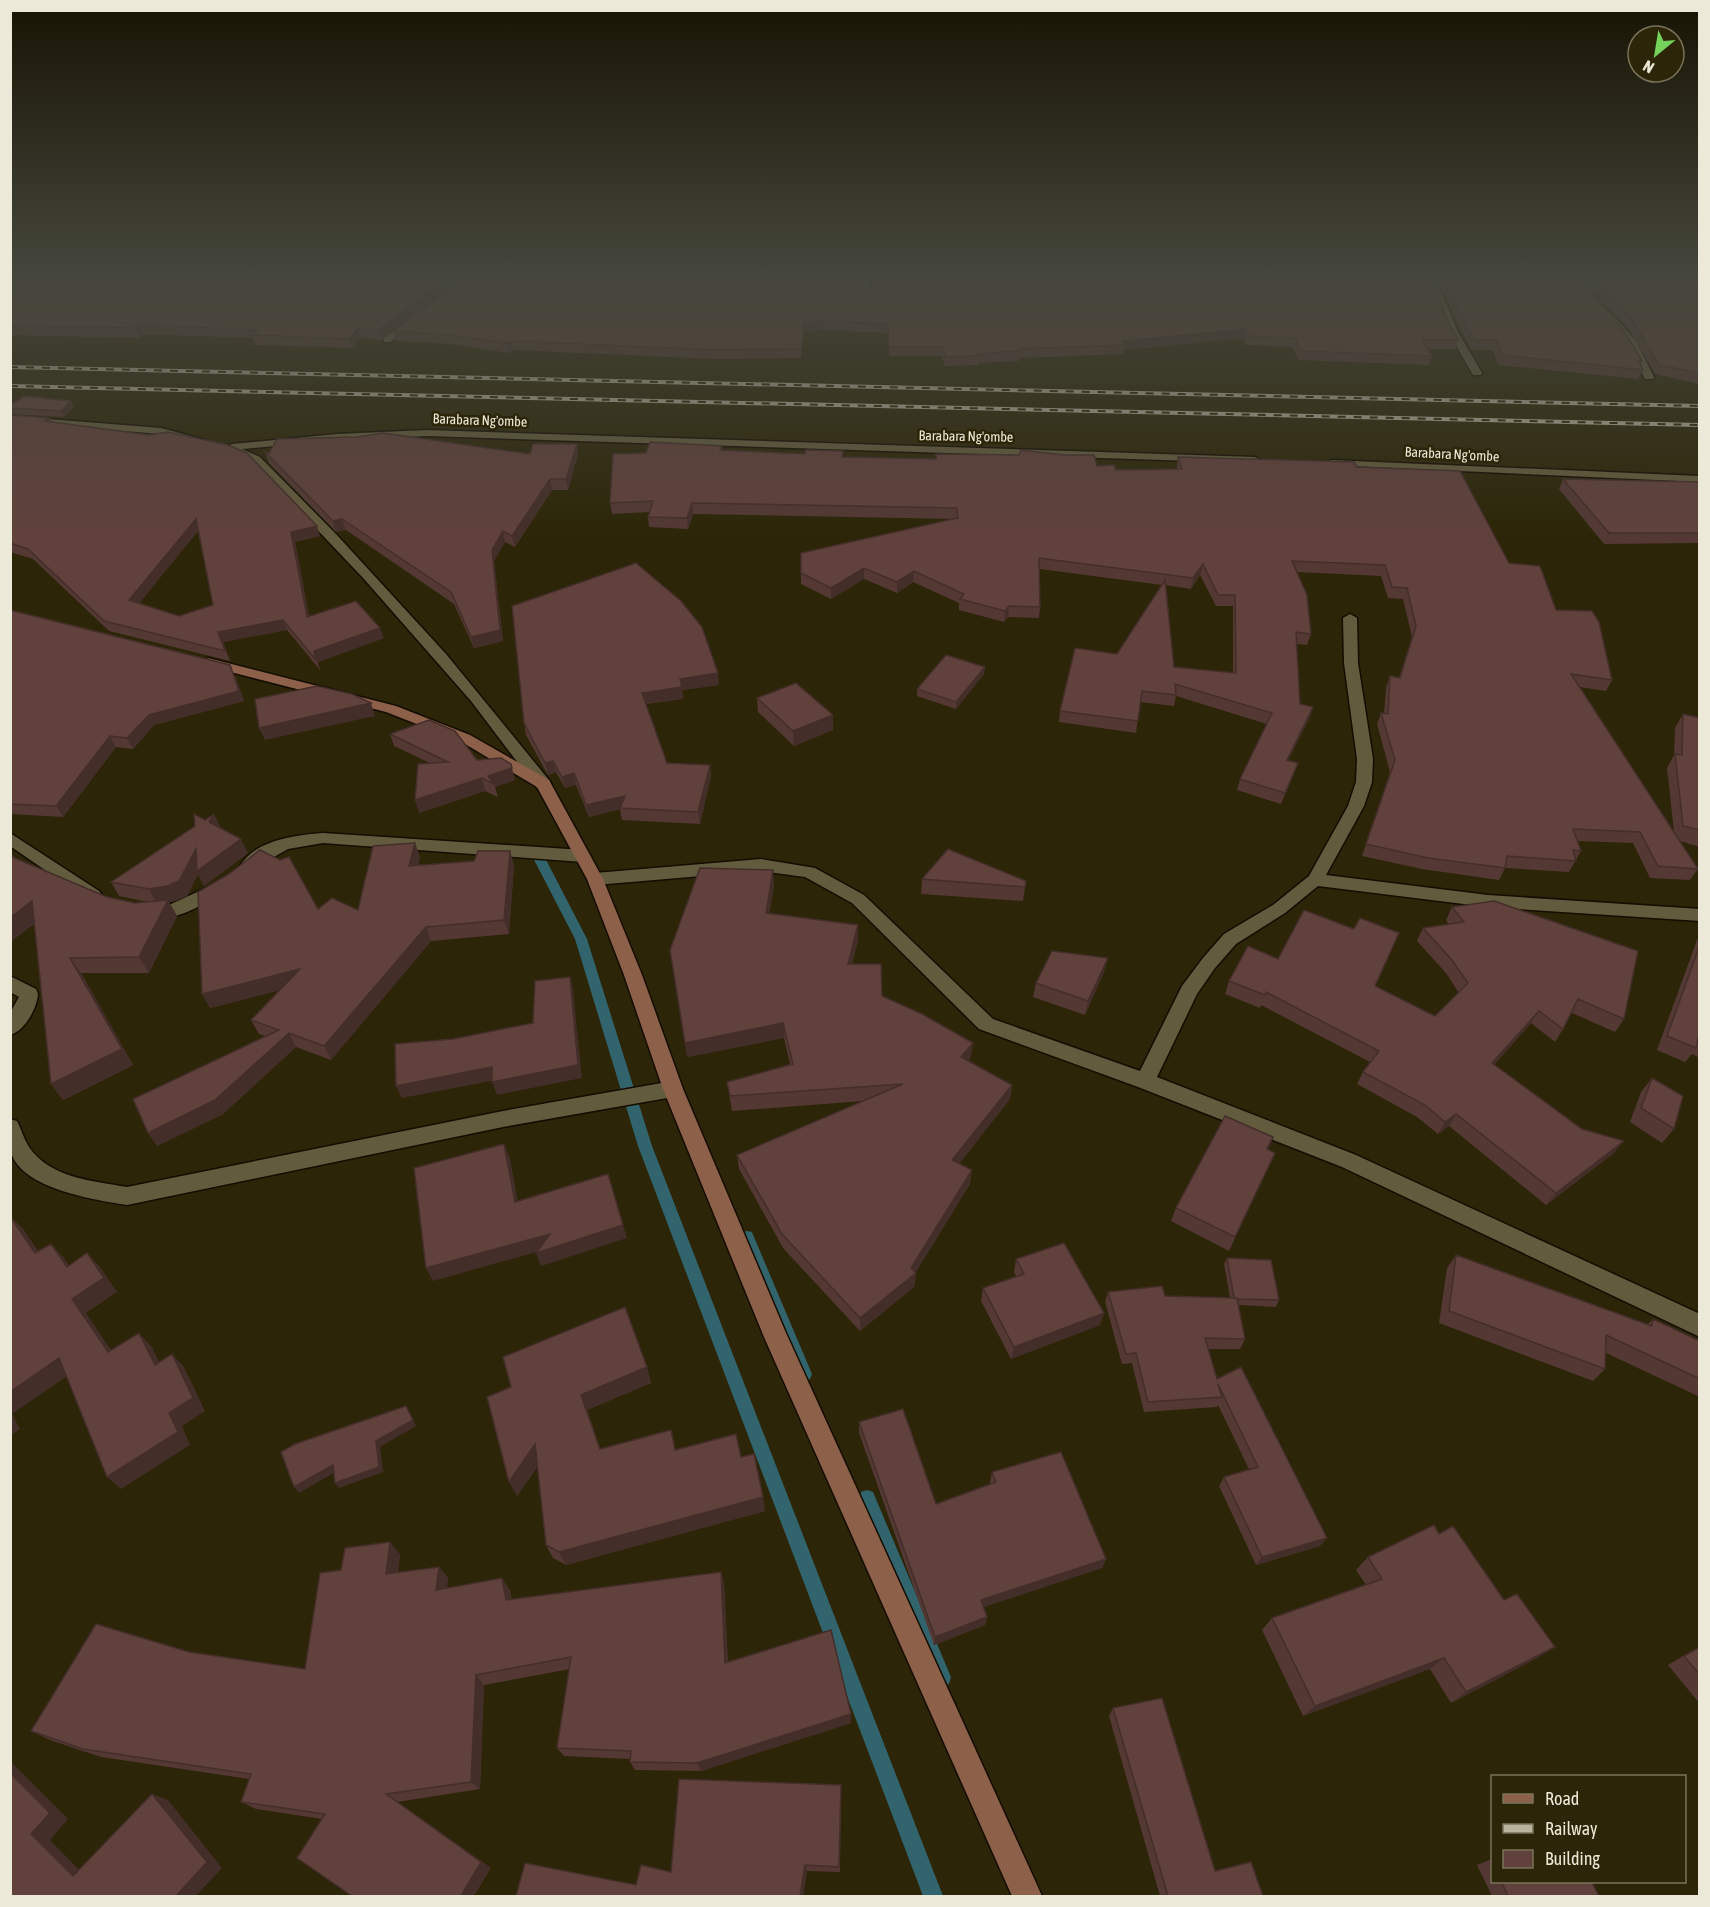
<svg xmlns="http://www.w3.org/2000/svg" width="1710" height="1907" viewBox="0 0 1710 1907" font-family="'Asap Condensed',sans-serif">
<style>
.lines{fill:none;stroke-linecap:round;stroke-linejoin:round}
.stream{fill:#32646d;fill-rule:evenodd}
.minor-casing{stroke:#140d00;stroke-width:3}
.tertiary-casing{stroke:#140d00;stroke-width:3}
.secondary-casing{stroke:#140d00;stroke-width:3}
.minor{fill:#635b3d;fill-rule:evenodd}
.tertiary{fill:#635b3d;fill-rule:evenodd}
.secondary{fill:#8d604a;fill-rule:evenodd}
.rail-casing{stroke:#b7b39e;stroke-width:4}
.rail{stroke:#2c2507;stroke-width:2;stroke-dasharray:8;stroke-linecap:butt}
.wall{fill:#533834;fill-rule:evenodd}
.shaded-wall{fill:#442e2a}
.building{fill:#61413c;stroke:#442e2a;stroke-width:1.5;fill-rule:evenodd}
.labels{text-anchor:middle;stroke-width:5;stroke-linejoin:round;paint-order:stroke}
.far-street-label{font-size:14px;fill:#ece9d8;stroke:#2c2507}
</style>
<rect width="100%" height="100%" fill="#2c2507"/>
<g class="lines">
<path class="stream" d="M536 848 542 852 587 939 652 1146 943 1896H923L638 1146 575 939 530 852Z
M747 1231 752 1232 754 1237 812 1374 810 1379 804 1382 798 1379 740 1237 742 1232Z
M867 1490 873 1492 951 1677 949 1684 942 1686 935 1684 859 1498 861 1492Z"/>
<g class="minor-casing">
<path id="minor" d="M1425 273H1433L1458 332 1482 373 1481 375H1473L1448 332Z
M1577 285 1621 286 1625 289 1621 292 1580 290 1576 287Z
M1607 315H1613L1636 341 1654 377 1653 379H1645L1627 342 1607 319Z
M412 318 417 321 415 323 390 342H384V338Z
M427 430 1255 457 1261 460 1255 463 427 436 337 440 232 450 226 447 232 444 337 434Z
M1331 460 1700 476V482L1327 465 1325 463Z
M1350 614 1357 618 1358 663 1373 759 1372 782 1364 806 1326 875 1488 895 1700 909V921L1488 907 1318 886 1285 913 1236 944 1215 968 1197 994 1157 1077 1356 1155 1700 1314V1337L1342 1167 1138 1087 979 1029 852 903 805 877 761 871 595 885 587 879 595 873 761 859 815 868 864 895 993 1019 1140 1071 1182 986 1203 958 1224 934 1273 905 1309 876 1348 806 1356 782 1357 759 1344 663 1343 618Z
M10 833 99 891 102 895 99 899H87L10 846Z
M323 833 583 850 591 856 583 862 323 843 288 849 248 872 240 866C255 840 296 835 323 833Z
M219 882 225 884 228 888 225 892C202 905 171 925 144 917L141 913 144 909 171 904Z
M10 976 36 989 38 994C37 1008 25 1031 10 1035V1013L19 997 10 992Z
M673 1081 680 1083 683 1089 680 1095 673 1097 503 1127 127 1205C96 1200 21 1189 11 1152 8 1142 10 1129 10 1119L17 1121C21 1129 24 1139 29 1147 50 1178 93 1181 127 1187L503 1111Z"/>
</g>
<g class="tertiary-casing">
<path id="tertiary" d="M10 416 161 428 205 440 199 443 161 434 10 422Z
M225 445H233L260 457 336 534 446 654 549 780 551 784 549 788H537L471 701 364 579 252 461 225 449Z"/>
</g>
<g class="secondary-casing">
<path id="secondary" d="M208 658 396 706 470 735 549 780 603 879 642 975 683 1089 786 1333 1042 1896H1012L764 1337 663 1089 624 975 587 879 537 787 460 741 386 712 203 665 201 662Z"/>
</g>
<use href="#minor" class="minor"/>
<use href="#tertiary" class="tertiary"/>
<use href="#secondary" class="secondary"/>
<g class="rail-casing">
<path id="rail" d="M10 367 1700 406
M10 386 1700 425"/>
</g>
<use href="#rail" class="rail"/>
</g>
<path class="wall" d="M22 273H467L382 340 360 338 352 348 255 345 253 338 169 335H144L140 338 10 335V284Z
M1434 273H1573L1642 361 1641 364 1643 370 1638 379 1498 365 1493 350H1471Z
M1575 273H1700V290L1584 283Z
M1598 284 1700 291V384L1655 374 1629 330 1594 293Z
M870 292 1449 324 1459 340 1456 349H1428L1432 356 1429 365 1298 360 1293 347 1246 345 1244 338 1124 350 1123 354 1019 358 1018 361 979 363 978 365 945 366 942 356H889L888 333 823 330 804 331 801 358 716 359 513 350 509 353 452 344 396 341 393 331Z
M71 401 74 407 64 417 10 414V405Z
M10 415 49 418 51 422 320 536 295 542 309 616 384 638 318 662 320 670 287 630 223 642 230 661 109 631 33 559 10 552ZM199 530 213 605 179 616 139 603Z
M577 444 578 455 568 490H552L515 547 505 542 494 561 503 641 474 648 454 604 346 530 336 532 269 463 265 452 269 453 530 454Z
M722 446V450L805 454 843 451V457L1097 466 1116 470 1177 469 1178 457 1357 467 1509 563 1556 610 1612 680 1606 691 1580 687 1674 832 1667 768 1674 755 1675 728 1683 714 1700 718V847L1680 841 1698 869 1690 880 1650 878 1633 843 1577 841 1581 851 1569 872 1505 868 1499 880 1422 869 1362 856 1390 772 1377 724 1381 713H1384L1386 688 1390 676 1399 678 1412 637 1403 599 1388 598 1381 576 1297 572 1311 634 1307 645 1296 644 1300 704 1313 707 1309 719 1288 760 1298 763 1294 774 1281 804 1237 790 1240 779 1267 724 1176 696 1174 706 1140 702 1136 733 1059 722 1060 711 1117 654 1162 585 1040 569V607L1039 618 1008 617 1004 622 959 610V603L913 582 897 593 864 579 831 599 801 584V553L954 519 693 514 688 529 649 527 648 517 650 512 612 514 610 503 646 453ZM1200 575 1216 606H1233V673L1174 667 1166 585 1191 589Z
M1563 479 1700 482V543L1604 544 1559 489Z
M512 606 719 685 682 690 683 699 646 704 667 763 710 765 711 776 700 824 622 820 620 809 589 817 576 785 565 788 556 772 548 775 526 735 524 723Z
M10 610 235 676 244 701 154 725 133 749 116 747 63 817 10 814Z
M985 667 984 674 956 709 917 696V689Z
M757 698 833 715V730L794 746 758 712Z
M390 734 477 760 515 780 495 787 498 797 485 791 419 813 430 763 394 746Z
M221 828 248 853 204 886 198 874 187 896 175 901 169 902 177 916 149 973H81L133 1065 63 1100 51 1084 34 924 10 942V852L15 858 107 897 135 903 148 902 119 896 111 882Z
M420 857 418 866 514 865 509 934 431 941 331 1060 296 1047 223 1114 157 1146 148 1133 265 1036 259 1034 251 1020 280 990 210 1008 318 909 358 910Z
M922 879 1026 881 1023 901 921 894Z
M774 885 769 914 858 940 852 964 882 996 971 1057 968 1061 1012 1085 1010 1099 959 1164 970 1184 915 1273V1286L860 1331 783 1248 739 1169 737 1155 863 1101 732 1111 727 1082 790 1064 784 1038 687 1057Z
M1452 907 1624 1019 1615 1032 1572 1013 1563 1029 1555 1042 1531 1023 1494 1065 1614 1153 1546 1205 1449 1126 1438 1134 1417 1117 1357 1084 1363 1072 1370 1062 1261 1005 1260 1008 1225 994 1229 981 1278 959 1375 986 1435 1016 1459 993 1446 973 1417 941 1423 928 1449 925 1446 920Z
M1700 936V1058L1692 1054 1685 1062 1657 1050 1697 940Z
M1104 972 1085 1015 1033 997 1036 983Z
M1652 1078 1674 1129 1662 1143 1630 1122 1641 1092Z
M1273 1137 1268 1149 1275 1153 1229 1251 1171 1221 1176 1208Z
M1456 1255 1648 1324 1653 1319 1700 1341V1397L1606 1353 1605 1369 1593 1381 1439 1323 1447 1268Z
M1227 1258 1279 1300 1276 1307 1238 1305 1245 1339 1240 1349H1208L1217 1379 1320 1546 1256 1565 1219 1486 1224 1477 1249 1469 1218 1405 1217 1407 1144 1412 1132 1363 1122 1364 1105 1302 1108 1292 1165 1296 1230 1298 1224 1264Z
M1016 1259 1104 1313 1100 1325 1011 1359 981 1301 983 1288 1016 1276 1014 1272Z
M647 1367 651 1383 587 1410 600 1449 676 1450 741 1457 765 1511 566 1565 553 1558 546 1545 538 1466 517 1496 487 1397Z
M859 1422 936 1504 991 1484 990 1482 992 1472 1106 1559 1102 1568 983 1607 987 1617 985 1625 934 1645 859 1433Z
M1439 1534 1537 1658 1451 1703 1430 1669 1303 1716 1262 1630 1272 1618 1366 1585 1356 1570 1368 1557Z
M400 1554 398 1572 439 1567 448 1578 447 1588 510 1590 511 1599 721 1572 724 1584 728 1662 851 1714V1723L701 1771 635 1770 630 1762V1759L564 1756 557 1748 570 1669 484 1685 480 1789 397 1802 491 1868 322 1819 256 1809 241 1802 249 1779 101 1757 50 1740 31 1731 189 1652 305 1669 341 1570Z
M1700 1646V1704L1668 1665Z
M1113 1708 1215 1871 1263 1896H1160L1109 1716Z
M841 1785 840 1872 807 1871 803 1896H516L636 1885 671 1872Z
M1492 1859V1881H1591L1599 1896H1492L1477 1865Z"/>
<path class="shaded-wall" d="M10 273H20L10 282Z
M454 273H467L382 340 379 330Z
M823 321V330L804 331 801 358V349L804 322Z
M140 325 144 335 140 338 136 328Z
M358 329 360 338 352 348 349 339Z
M1246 329 1244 338 1124 350 1125 345 1122 341Z
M511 341 513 350 509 353 507 343Z
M71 401 74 407 64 417 61 411Z
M577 444 578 455 568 490 566 479Z
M550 479 552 490 515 547 512 536Z
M692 503 693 514 688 529 687 518Z
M196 519 200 528 134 610 129 600Z
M342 519 346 530 336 532 333 521Z
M317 526 320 536 295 542 311 627 307 617 291 532Z
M503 531 505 542 494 561 503 641 474 648 471 637 492 550Z
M1203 564 1200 575 1191 589 1193 578Z
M864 568V579L831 599V588Z
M914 571 913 582 897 593V582Z
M1009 606 1008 617 1004 622 1005 611Z
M283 620 287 630 223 642 230 661 218 632Z
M380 628 384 638 318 662 320 670 316 660 314 651Z
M230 665 244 701 154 725 133 749 127 738 149 715Z
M985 667 984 674 956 709V702Z
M718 673 719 685 682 690 683 699 643 704 642 693 680 679Z
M371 703 375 716 265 740 259 728Z
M1313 707 1309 719 1283 771 1287 760Z
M833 715V730L794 746 793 731Z
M110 736 116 747 63 817 56 806Z
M553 761 556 772 548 775 545 763Z
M1298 763 1294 774 1281 804 1285 793Z
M511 764 515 780 495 787 494 784 488 776Z
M710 765 711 776 700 824 698 812Z
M574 773 576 785 565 788 562 777Z
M482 778 485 791 419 813 415 800Z
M625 796 620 809 589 817 586 805Z
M214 814 221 828 209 822Z
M241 839 248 853 204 886 198 874 187 896 175 901 169 902 177 916 149 973 139 957 157 904 149 889 196 849Z
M415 843 420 857 415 880 409 866Z
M510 851 514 865 509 934 504 920Z
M773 870 774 885 767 928 766 913Z
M32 901 43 917 10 942V918Z
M858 925V940L848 979V964Z
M426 927 431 941 331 1060 324 1046Z
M70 958 81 973 133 1065 63 1100 51 1084Z
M1108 958 1104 972 1085 1015 1088 1001Z
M300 969 307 983 210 1008 202 994Z
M570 977 573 990 582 1078 497 1095 492 1082Z
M1539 1011 1531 1023 1484 1076 1492 1063Z
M783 1023 784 1038 687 1057 685 1043Z
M289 1033 296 1047 223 1114 157 1146 148 1133Z
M973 1043 971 1057 960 1072 961 1057Z
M492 1067 496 1080 402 1098 396 1086Z
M1012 1085 1010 1099 951 1174 952 1160Z
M1456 1114 1449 1126 1438 1134 1445 1122Z
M1624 1141 1614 1153 1546 1205 1556 1193Z
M504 1144 510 1158 520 1215 515 1202Z
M972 1170 970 1184 914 1275 916 1273 915 1286 860 1331V1318L911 1268Z
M10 1216 24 1230 49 1267 35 1253Z
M623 1225 627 1238 541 1266 536 1253Z
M550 1234 554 1247 433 1281 426 1268Z
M51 1244 64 1258 80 1281 67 1267Z
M87 1253 100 1267 117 1292 86 1313 121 1365 108 1352 72 1299Z
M1104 1313 1100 1325 1011 1359 1014 1347Z
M139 1333 152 1347 167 1378 155 1365Z
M172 1354 184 1367 205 1411 182 1426 190 1445 121 1489 107 1477 169 1413Z
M59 1358 73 1372 12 1414 20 1429 10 1436V1392Z
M647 1367 651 1383 587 1410 605 1463 581 1395Z
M406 1406 416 1426 380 1447 383 1472 339 1488 335 1483 376 1441Z
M535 1444 542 1459 517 1496 509 1482Z
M333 1465 337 1471 299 1493 294 1487Z
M763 1497 765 1511 566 1565 559 1552Z
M1327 1538 1320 1546 1256 1565 1262 1557Z
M390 1542 400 1554 397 1585 386 1574Z
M1106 1559 1102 1568 978 1609 981 1600Z
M439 1567 448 1578 445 1601 436 1590Z
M721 1572 724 1584 728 1673 725 1663Z
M502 1578 510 1590 514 1611 506 1600Z
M987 1617 985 1625 934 1645 935 1637Z
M1555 1647 1537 1658 1451 1703 1466 1692Z
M1444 1658 1430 1669 1303 1716 1315 1706Z
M476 1675 484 1685 480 1789 471 1782Z
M851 1714V1723L701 1771 697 1763Z
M10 1761 68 1819 50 1840 91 1882 73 1876 31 1834 10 1773Z
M152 1794 168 1800 222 1868 196 1896H176Z
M397 1802 491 1868 474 1896H461Z
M805 1865 807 1871 803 1896H800Z"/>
<path class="building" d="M22 273H454L379 330 358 329 349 339 252 335 258 330 165 326 140 325 136 328 10 326V284Z
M470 273H864L870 292 875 273H1429L1449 324 1459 340H1422L1432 356 1300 351 1295 338 1248 336 1246 329 1122 341 1125 345 1019 349V351L978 354 979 356 945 357 943 347H889L888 324 823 321 804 322 801 349 715 350 511 341 507 343 450 335 393 331Z
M1441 273H1573L1622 328 1642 361H1639L1643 370 1502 355 1496 340H1474Z
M1586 273H1700V281L1588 274Z
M1598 284 1700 291V373L1659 365 1633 321Z
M24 396 71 401 61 411 10 408V405Z
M10 415 49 418 45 421 149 435 168 432 228 445 247 453 317 526 291 532 307 617 356 601 380 628 314 651 316 660 283 620 218 632 225 651 104 621 28 549 10 543ZM196 519 213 605 179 616 129 600Z
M383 433 530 454 533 444H577L566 479H550L512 536 503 531 492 550 500 630 471 637 451 592 342 519 333 521 265 452 269 453 277 439 358 437Z
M650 442 722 446 720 450 805 454 806 450 843 451 842 457 936 459V454L1019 455 1021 450 1064 455H1094L1097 466 1114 465 1116 470 1182 469 1178 457 1354 462 1357 467 1460 471 1509 563 1540 566 1556 610 1592 611 1599 622 1612 680 1571 674 1698 869 1658 866 1640 832 1573 829 1581 851 1573 850 1576 861 1507 856 1505 868 1428 858 1366 844 1395 760 1381 713 1388 714 1390 676 1400 678 1416 626 1407 588 1392 587 1385 565 1292 561 1307 595 1311 634 1296 632 1300 704 1313 707 1287 760 1298 763 1285 793 1240 779 1272 713 1175 684 1176 695 1142 691 1138 721 1060 711 1075 648 1117 654 1165 580 1174 667 1236 673 1235 595H1218L1203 564 1193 578 1039 558 1040 607 1009 606 1005 611 960 599 964 594 914 571 897 582 864 568 831 588 801 573V553L958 518 957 508 692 503 687 518 648 517 653 501 610 503 613 454 646 453Z
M1563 479 1700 482V533H1609Z
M636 563 681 601 702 627 718 673 680 679 682 687 642 693 667 763 710 765 698 812 620 808 625 796 586 805 574 773 562 777 553 761 545 763 524 723 512 606Z
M10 610 230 665 239 691 149 715 127 738 110 736 56 806 10 804Z
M946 655 985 667 956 702 917 689Z
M796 683 833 715 793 731 757 698Z
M317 686 352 694 371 703 259 728 255 699Z
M1683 714 1700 718V830L1683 826 1675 754 1682 755Z
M429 720 455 731 477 760 501 758 511 764 512 768 488 776 494 784 482 778 415 800 418 764 448 762 390 734Z
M194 814 205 820 214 814 209 822 241 839 197 871 196 849 179 881 167 886 149 889 111 882 195 826Z
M415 843 409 866 474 861 478 851H510L504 920 426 927 324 1046 289 1033 215 1100 148 1133 133 1099 279 1030 251 1020 300 969 202 994 198 892 229 874 260 850 280 860 289 857 318 909 332 898 358 910 373 846Z
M948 849 1026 881 1025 887 922 879Z
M10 856 107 897 135 903 168 900 139 957 70 958 122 1049 51 1084 32 901 10 918Z
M700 868 773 870 766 913 858 925 848 964H881L882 996 922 1014 973 1043 961 1057 1012 1085 952 1160 972 1170 911 1268 916 1273 860 1318 782 1234 737 1155 903 1084 730 1096 727 1082 793 1064 783 1023 685 1043 670 950Z
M1494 901 1638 951 1624 1019 1578 999 1563 1029 1539 1011 1492 1063 1582 1129 1624 1141 1556 1193 1456 1114 1445 1122 1425 1105 1363 1072 1379 1051 1266 992 1265 995 1229 981 1248 946 1278 959 1304 910 1354 929 1360 918 1399 933 1375 986 1435 1016 1468 983 1452 960 1423 928 1464 922 1452 907Z
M1700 945V1038H1698L1696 1048 1667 1036Z
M1052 951 1108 958 1088 1001 1036 983Z
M570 977 578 1065 492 1082V1067L396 1086 395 1044 453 1039 533 1023 535 981Z
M1652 1078 1683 1096 1674 1129 1641 1108Z
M1225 1116 1273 1137 1267 1149 1275 1153 1235 1237 1176 1208Z
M504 1144 515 1202 608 1174 623 1225 536 1253 550 1234 426 1268 414 1168Z
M10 1216 35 1253 51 1244 67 1267 87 1253 104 1278 72 1299 108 1352 139 1333 155 1365 172 1354 193 1398 169 1413 178 1432 107 1477 59 1358 10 1392Z
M1064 1243 1104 1313 1014 1347 983 1288 1024 1274 1016 1259Z
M1456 1255 1652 1326 1653 1319 1700 1341V1379L1606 1335 1605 1369 1449 1311Z
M1227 1258 1271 1260 1279 1300 1237 1299V1298H1234Z
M1162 1286 1165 1296 1237 1298 1245 1339 1205 1338 1217 1379 1241 1367 1327 1538 1262 1557 1224 1477 1258 1467 1218 1384 1222 1397 1148 1402 1136 1353 1126 1354 1108 1292Z
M625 1307 647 1367 581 1395 600 1449 671 1430 675 1450 736 1434 741 1457 754 1454 763 1497 559 1552 546 1545 535 1444 509 1482 487 1397 511 1387 503 1357Z
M406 1406 413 1420 376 1441 379 1467 335 1483 333 1465 294 1487 281 1452 295 1444Z
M903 1409 936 1504 996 1482 992 1472 1061 1452 1106 1559 981 1600 987 1617 935 1637 859 1422Z
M1434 1525 1439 1534 1453 1526 1504 1600 1517 1594 1555 1647 1466 1692 1444 1658 1315 1706 1272 1618 1382 1579 1368 1557Z
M390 1542 386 1574 439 1567 436 1590 502 1578 506 1600 721 1572 725 1663 831 1630 851 1714 697 1763 630 1762 631 1751 557 1748 571 1657 476 1675 471 1782 386 1794 481 1862 461 1896H352L297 1858 325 1814 241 1802 251 1774 83 1749 31 1731 96 1624 189 1652 305 1669 320 1573 341 1570 345 1548Z
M1700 1647V1675L1684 1656Z
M1162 1698 1215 1871 1251 1862 1263 1896H1168L1113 1708Z
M10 1773 50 1813 31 1834 73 1876 152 1794 207 1862 176 1896H10Z
M679 1779 841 1785 839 1867 805 1865 800 1896H516L525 1863 636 1885 641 1865 671 1872Z
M1501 1881H1591L1599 1896H1508Z"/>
<linearGradient id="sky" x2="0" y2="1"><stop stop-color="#181404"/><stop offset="0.51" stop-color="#45463c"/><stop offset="1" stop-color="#45463c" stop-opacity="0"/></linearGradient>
<rect width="1710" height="540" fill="url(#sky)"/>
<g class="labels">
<g class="far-street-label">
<text transform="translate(480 420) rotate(2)" y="5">Barabara Ng'ombe</text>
<text transform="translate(966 436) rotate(1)" y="5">Barabara Ng'ombe</text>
<text transform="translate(1452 454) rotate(3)" y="5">Barabara Ng'ombe</text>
</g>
</g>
<rect width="1710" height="1907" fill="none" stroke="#ece9d8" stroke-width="24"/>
<rect x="1491" y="1775" width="195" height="108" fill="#2c2507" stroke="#79735b" stroke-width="1.5"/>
<rect x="1503" y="1794" width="30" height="9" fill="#8d604a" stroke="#79735b" stroke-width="1.5"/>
<text x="1545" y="1805" font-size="18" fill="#ece9d8">Road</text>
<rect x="1503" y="1824" width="30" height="9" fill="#b7b39e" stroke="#79735b" stroke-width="1.5"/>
<text x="1545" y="1835" font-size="18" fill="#ece9d8">Railway</text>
<rect x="1503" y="1850" width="30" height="18" fill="#61413c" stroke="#79735b" stroke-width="1.5"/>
<text x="1545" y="1865" font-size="18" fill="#ece9d8">Building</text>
<g transform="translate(1656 54) rotate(210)"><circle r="28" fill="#2c2507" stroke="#79735b" stroke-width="1.5"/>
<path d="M0-4.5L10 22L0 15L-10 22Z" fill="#75d25b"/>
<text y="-9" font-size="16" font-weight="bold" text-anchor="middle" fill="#ece9d8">N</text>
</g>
</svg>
